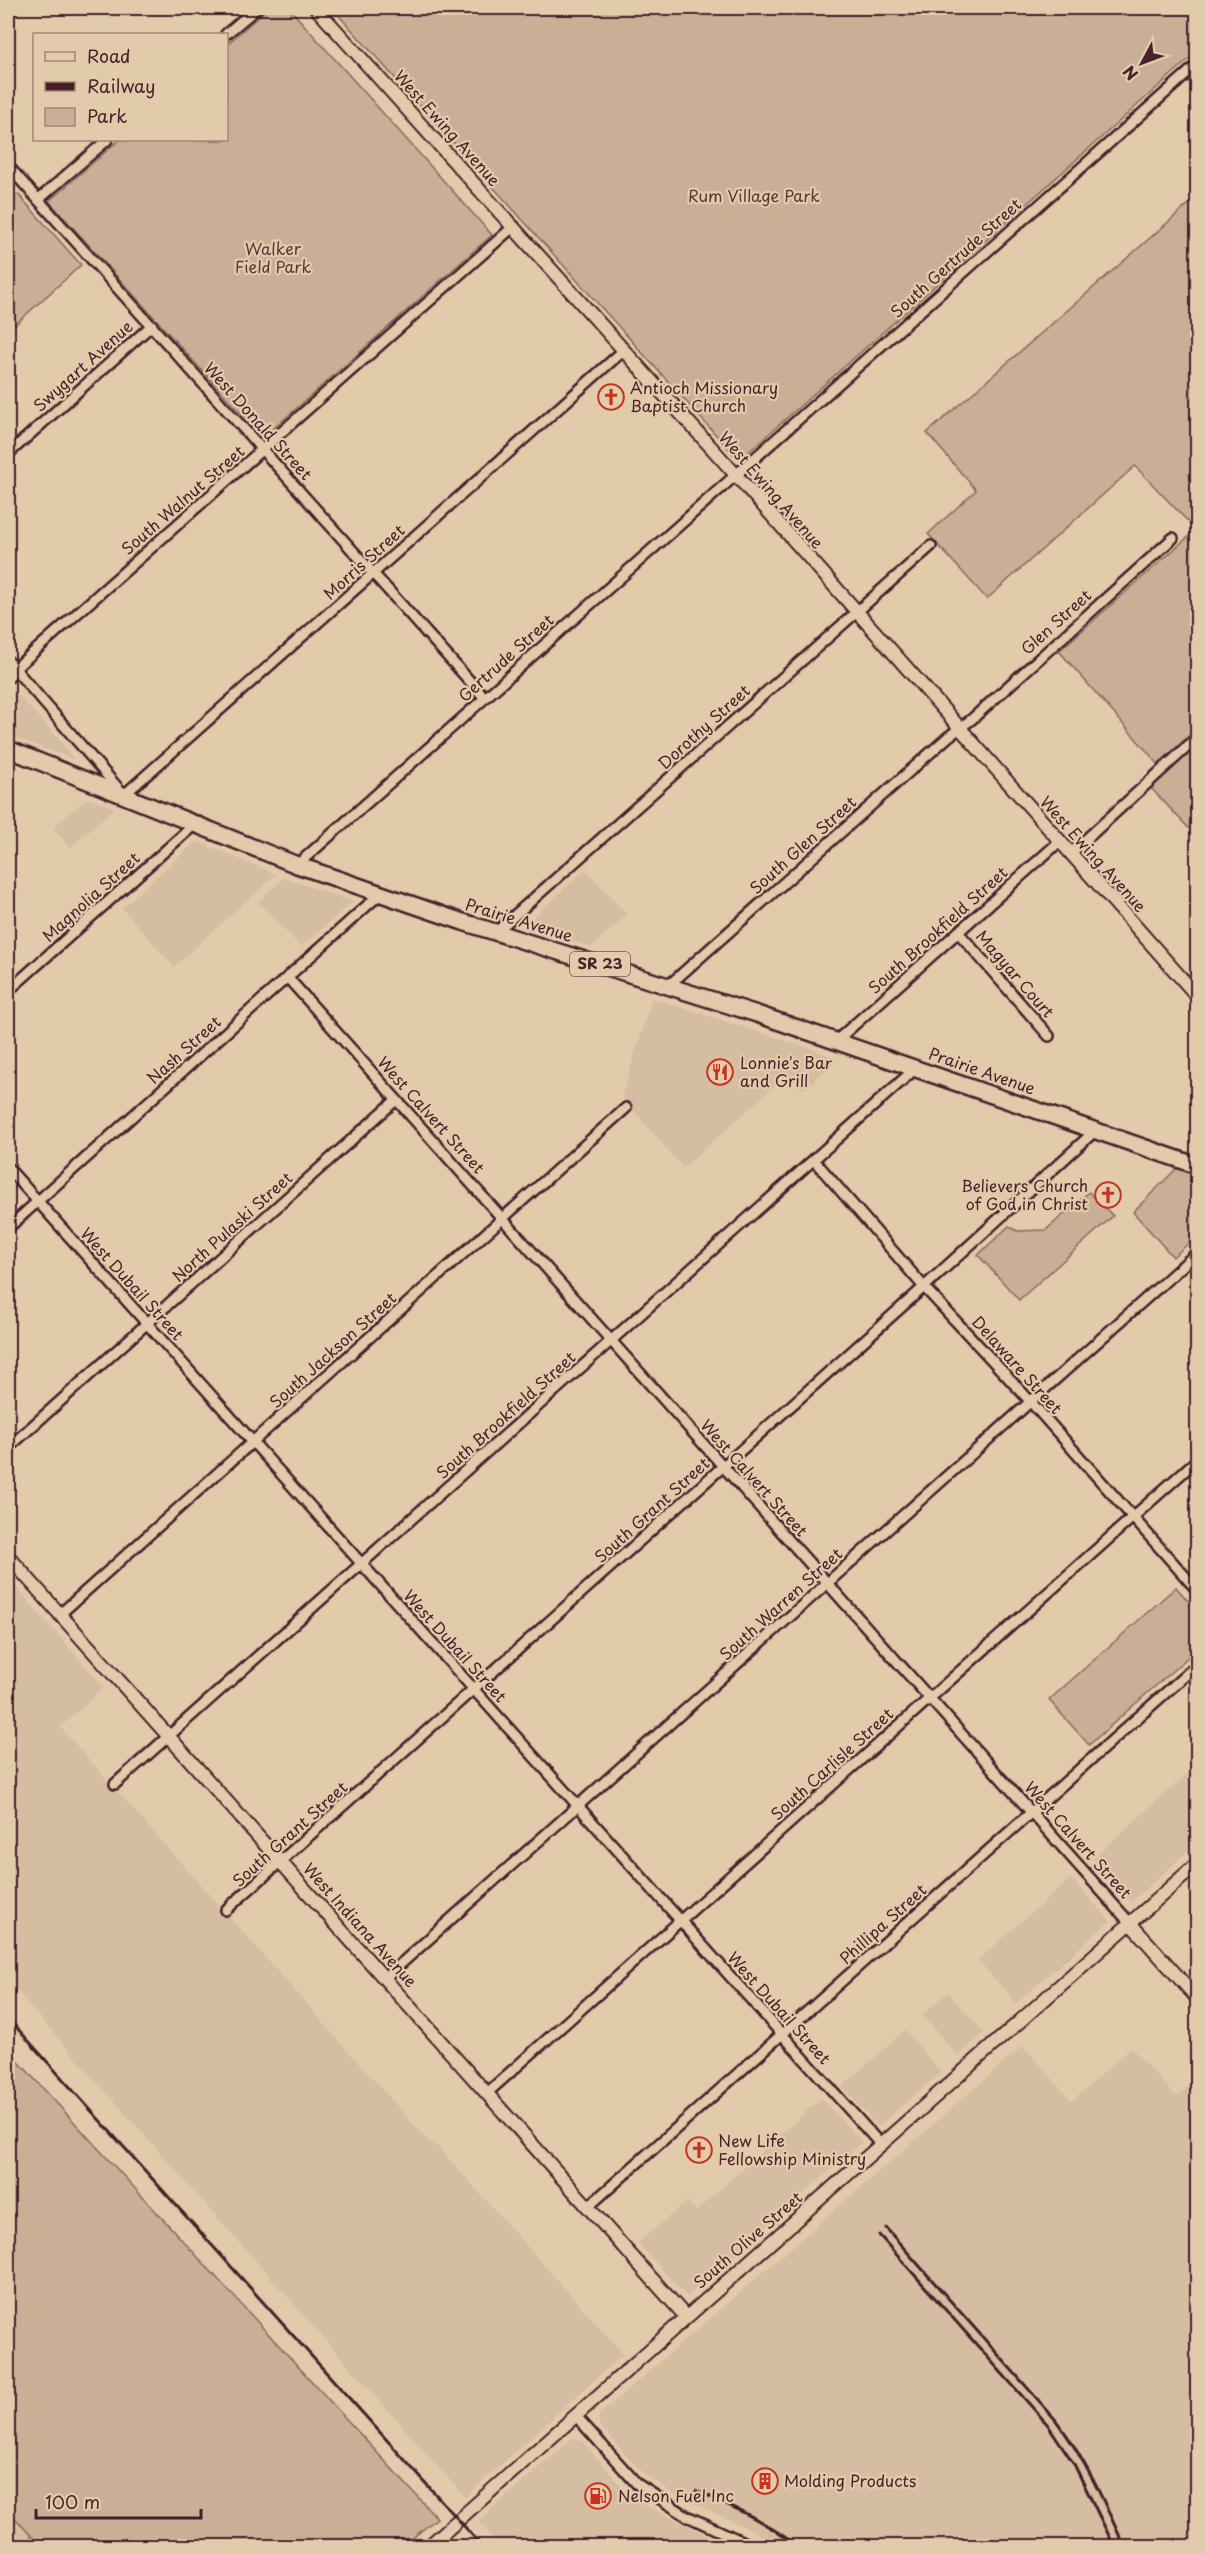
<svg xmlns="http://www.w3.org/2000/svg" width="1205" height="2554" viewBox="0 0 1205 2554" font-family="'Playpen Sans',sans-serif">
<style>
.built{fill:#d4bda0}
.green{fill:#c8af95;stroke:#896760;stroke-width:1.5}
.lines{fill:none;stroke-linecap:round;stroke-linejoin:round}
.minor-casing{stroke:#4a1f2b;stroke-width:14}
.tertiary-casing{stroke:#4a1f2b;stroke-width:16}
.primary-casing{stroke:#4a1f2b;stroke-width:20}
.minor{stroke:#e1cbaa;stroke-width:9}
.tertiary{stroke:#e1cbaa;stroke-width:12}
.primary{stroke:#e1cbaa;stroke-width:15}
.rail{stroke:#4a1f2b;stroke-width:3}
.labels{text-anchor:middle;stroke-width:4.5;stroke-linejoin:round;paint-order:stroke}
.shield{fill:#e1cbaa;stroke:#775351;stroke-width:1.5}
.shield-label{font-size:15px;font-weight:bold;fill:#4a1f2b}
.street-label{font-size:16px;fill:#4a1f2b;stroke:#e1cbaa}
.park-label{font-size:16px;fill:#5d353b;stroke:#e1cbaa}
.poi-label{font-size:16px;fill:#4a1f2b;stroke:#e1cbaa;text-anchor:start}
</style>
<rect width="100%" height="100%" fill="#e1cbaa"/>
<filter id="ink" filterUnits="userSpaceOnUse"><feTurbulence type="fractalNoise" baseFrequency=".0167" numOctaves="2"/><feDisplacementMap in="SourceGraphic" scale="12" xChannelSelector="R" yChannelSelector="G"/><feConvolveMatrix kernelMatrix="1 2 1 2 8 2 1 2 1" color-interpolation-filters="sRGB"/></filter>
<g filter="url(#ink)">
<path class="built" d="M12 689 58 738 73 759 8 735V693Z
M87 798 114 808 70 848 53 828Z
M196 841 276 874 174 967 122 908Z
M586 869 627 915 591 947 524 926Z
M284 878 342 898 353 901 301 947 258 902Z
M652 998 815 1050 838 1059 803 1090 788 1074 683 1168 622 1097Z
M8 1578 104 1687 60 1727 429 2142 439 2148 623 2354 465 2497 8 1981Z
M1197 1765V1843L1131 1902 1093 1859Z
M1071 1878 1110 1921 1016 2003 978 1960Z
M948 1992 984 2033 958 2056 922 2015Z
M905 2030 941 2072 878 2127 842 2087Z
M1023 2046 1072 2101 1131 2048 1176 2097 1197 2079 1198 2311 1187 2321 1198 2346 1197 2546H776L752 2530 674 2494 642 2472 599 2425V2415Z
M821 2098 862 2142 687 2297 638 2243 687 2201 696 2211Z
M573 2438 581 2440 624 2489 642 2504 730 2546H500L478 2521Z
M8 2510 40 2546H8Z"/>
<path class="green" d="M268 8H289L492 235 263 438 49 201 119 140H226L227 44Z
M332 8H1197V52L743 457 735 456Z
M18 194 81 265 8 331V203Z
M1197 197V728L1158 764 1059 651 1196 530 1135 466 987 599 928 534 976 490 927 433Z
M1197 744V837L1150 787Z
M1177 1168 1197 1174 1198 1235 1173 1257 1133 1212Z
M1089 1192 1113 1216 1019 1300 978 1255 1009 1226 1017 1231 1046 1230Z
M1176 1587 1197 1611V1649L1089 1745 1049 1700Z
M8 2050 437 2518 403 2546H40L8 2510Z"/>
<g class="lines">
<g class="minor-casing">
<path id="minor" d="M8 9 10 8
M226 34 257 8
M8 166 484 697
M38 200 107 140
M8 454 152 325
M8 661 124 795 624 350
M8 678 19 665 514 226
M1070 854 1198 737
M297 865 1198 64
M497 931 931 546
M958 932 1049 1036
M288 978 1130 1923
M668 986 948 737 972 719 1173 538
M8 991 195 824
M836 1041 1059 842
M814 1160 924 1287 1030 1401 1198 1591
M8 1168 881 2145
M8 1228 380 894
M8 1448 396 1100
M59 1615 626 1108
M115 1784 916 1068
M226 1910 924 1287 1096 1130
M385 1978 1198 1252
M487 2093 1198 1459
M589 2206 1198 1664
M576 2416 637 2484 687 2516 752 2546"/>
</g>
<g class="tertiary-casing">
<path id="tertiary" d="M316 8 736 475 1198 997
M8 1556 686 2317
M1130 1923 1198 1999
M429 2546 1198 1863"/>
</g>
<g class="primary-casing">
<path id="primary" d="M8 749 297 865 463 922 757 1014 1198 1166"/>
</g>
<use href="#minor" class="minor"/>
<use href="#tertiary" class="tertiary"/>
<use href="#primary" class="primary"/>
<path class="rail" d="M8 2018 482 2546
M886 2228 1055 2419C1085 2458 1104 2501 1124 2546
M879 2235 1048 2425 1074 2464 1114 2546
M696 2491C732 2505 766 2522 797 2546"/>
</g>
</g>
<defs>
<g id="church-ring" transform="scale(1.35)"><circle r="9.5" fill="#e1cbaa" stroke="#c8321e" stroke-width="1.5"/><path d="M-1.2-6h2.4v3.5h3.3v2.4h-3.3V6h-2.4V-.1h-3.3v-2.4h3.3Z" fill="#c8321e"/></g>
<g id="restaurant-ring" transform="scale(1.35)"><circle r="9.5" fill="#e1cbaa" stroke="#c8321e" stroke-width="1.5"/><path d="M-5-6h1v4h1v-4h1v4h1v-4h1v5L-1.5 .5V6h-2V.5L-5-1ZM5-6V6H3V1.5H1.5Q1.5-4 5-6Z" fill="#c8321e"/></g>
<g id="building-ring" transform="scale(1.35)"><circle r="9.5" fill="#e1cbaa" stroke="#c8321e" stroke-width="1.5"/><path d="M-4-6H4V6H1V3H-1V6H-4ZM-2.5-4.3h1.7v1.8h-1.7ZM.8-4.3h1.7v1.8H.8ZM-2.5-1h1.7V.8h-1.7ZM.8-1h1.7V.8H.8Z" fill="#c8321e"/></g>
<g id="fuel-ring" transform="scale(1.35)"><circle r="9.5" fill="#e1cbaa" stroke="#c8321e" stroke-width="1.5"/><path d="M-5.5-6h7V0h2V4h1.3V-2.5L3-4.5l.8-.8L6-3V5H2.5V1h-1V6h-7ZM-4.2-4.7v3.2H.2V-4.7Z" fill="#c8321e"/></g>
</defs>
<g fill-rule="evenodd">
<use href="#church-ring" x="611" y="397"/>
<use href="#restaurant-ring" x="720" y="1072"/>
<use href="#church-ring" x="1108" y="1195"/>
<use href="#church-ring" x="699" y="2150"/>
<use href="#building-ring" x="765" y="2481"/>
<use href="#fuel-ring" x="598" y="2496"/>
</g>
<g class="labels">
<rect class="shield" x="570" y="952" width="60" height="24" rx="4.5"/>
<g class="shield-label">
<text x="600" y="969">SR 23</text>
</g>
<g class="street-label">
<text transform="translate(447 128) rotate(48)" y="6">West Ewing Avenue</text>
<text transform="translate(956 258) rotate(-42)" y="6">South Gertrude Street</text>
<text transform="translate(83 366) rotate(-42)" y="6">Swygart Avenue</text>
<text transform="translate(258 421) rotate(48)" y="6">West Donald Street</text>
<text transform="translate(771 490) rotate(49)" y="6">West Ewing Avenue</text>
<text transform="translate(183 500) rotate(-41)" y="6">South Walnut Street</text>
<text transform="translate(364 562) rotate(-42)" y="6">Morris Street</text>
<text transform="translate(1056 622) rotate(-42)" y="6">Glen Street</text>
<text transform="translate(506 658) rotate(-42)" y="6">Gertrude Street</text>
<text transform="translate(704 727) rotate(-42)" y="6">Dorothy Street</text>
<text transform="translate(803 845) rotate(-42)" y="6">South Glen Street</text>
<text transform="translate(1093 854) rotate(48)" y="6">West Ewing Avenue</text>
<text transform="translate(91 897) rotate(-42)" y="6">Magnolia Street</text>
<text transform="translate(519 920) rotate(17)" y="6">Prairie Avenue</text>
<text transform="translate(938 930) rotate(-42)" y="6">South Brookfield Street</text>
<text transform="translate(1015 974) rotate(49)" y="6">Magyar Court</text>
<text transform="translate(184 1050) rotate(-42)" y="6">Nash Street</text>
<text transform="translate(982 1071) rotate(19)" y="6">Prairie Avenue</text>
<text transform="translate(431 1115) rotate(48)" y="6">West Calvert Street</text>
<text transform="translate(232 1227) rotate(-42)" y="6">North Pulaski Street</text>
<text transform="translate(132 1284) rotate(48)" y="6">West Dubail Street</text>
<text transform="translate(333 1350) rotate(-42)" y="6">South Jackson Street</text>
<text transform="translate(1017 1365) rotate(48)" y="6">Delaware Street</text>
<text transform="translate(506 1415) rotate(-42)" y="6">South Brookfield Street</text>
<text transform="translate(754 1478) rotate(48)" y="6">West Calvert Street</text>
<text transform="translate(652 1510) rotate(-42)" y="6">South Grant Street</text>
<text transform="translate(781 1604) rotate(-42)" y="6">South Warren Street</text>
<text transform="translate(455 1646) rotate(48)" y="6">West Dubail Street</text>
<text transform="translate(832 1764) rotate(-42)" y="6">South Carlisle Street</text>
<text transform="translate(290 1834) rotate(-42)" y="6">South Grant Street</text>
<text transform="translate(1078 1840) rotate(48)" y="6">West Calvert Street</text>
<text transform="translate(883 1924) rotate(-42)" y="6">Phillipa Street</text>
<text transform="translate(360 1925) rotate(48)" y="6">West Indiana Avenue</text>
<text transform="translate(779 2008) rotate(48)" y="6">West Dubail Street</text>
<text transform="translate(748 2240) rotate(-41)" y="6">South Olive Street</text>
</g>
<g class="park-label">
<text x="754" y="202">Rum Village Park</text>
<text x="273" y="255">Walker<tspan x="273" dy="18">Field Park</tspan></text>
</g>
<g class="poi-label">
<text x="630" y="394">Antioch Missionary<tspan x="630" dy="18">Baptist Church</tspan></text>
<text x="740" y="1069">Lonnie's Bar<tspan x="740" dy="18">and Grill</tspan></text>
<text x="1088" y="1192" text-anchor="end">Believers Church<tspan x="1088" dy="18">of God in Christ</tspan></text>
<text x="718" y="2147">New Life<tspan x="718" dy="18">Fellowship Ministry</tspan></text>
<text x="784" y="2487">Molding Products</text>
<text x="618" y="2502">Nelson Fuel Inc</text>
</g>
</g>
<rect width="1205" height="2554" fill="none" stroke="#e1cbaa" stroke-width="30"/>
<rect x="15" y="15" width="1175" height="2524" fill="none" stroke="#4a1f2b" stroke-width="2" filter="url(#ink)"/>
<rect x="33" y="33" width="195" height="108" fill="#e1cbaa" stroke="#a58677" stroke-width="1.5"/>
<rect x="45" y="52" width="30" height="9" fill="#e1cbaa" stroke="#a58677" stroke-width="1.5"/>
<text x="87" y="63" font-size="18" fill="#4a1f2b">Road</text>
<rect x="45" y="82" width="30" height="9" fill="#4a1f2b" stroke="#a58677" stroke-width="1.5"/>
<text x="87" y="93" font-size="18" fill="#4a1f2b">Railway</text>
<rect x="45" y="108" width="30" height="18" fill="#c8af95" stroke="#a58677" stroke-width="1.5"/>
<text x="87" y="123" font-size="18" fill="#4a1f2b">Park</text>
<g transform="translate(1142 63) rotate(229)" stroke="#e1cbaa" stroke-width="4.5" paint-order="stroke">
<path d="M0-4.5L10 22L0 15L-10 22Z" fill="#4a1f2b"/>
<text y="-9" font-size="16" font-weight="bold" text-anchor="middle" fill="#4a1f2b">N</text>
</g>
<path d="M36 2509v9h165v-9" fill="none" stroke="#4a1f2b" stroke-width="3"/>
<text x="45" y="2509" font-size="18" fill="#4a1f2b" stroke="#e1cbaa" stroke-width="4.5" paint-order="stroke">100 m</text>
</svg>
